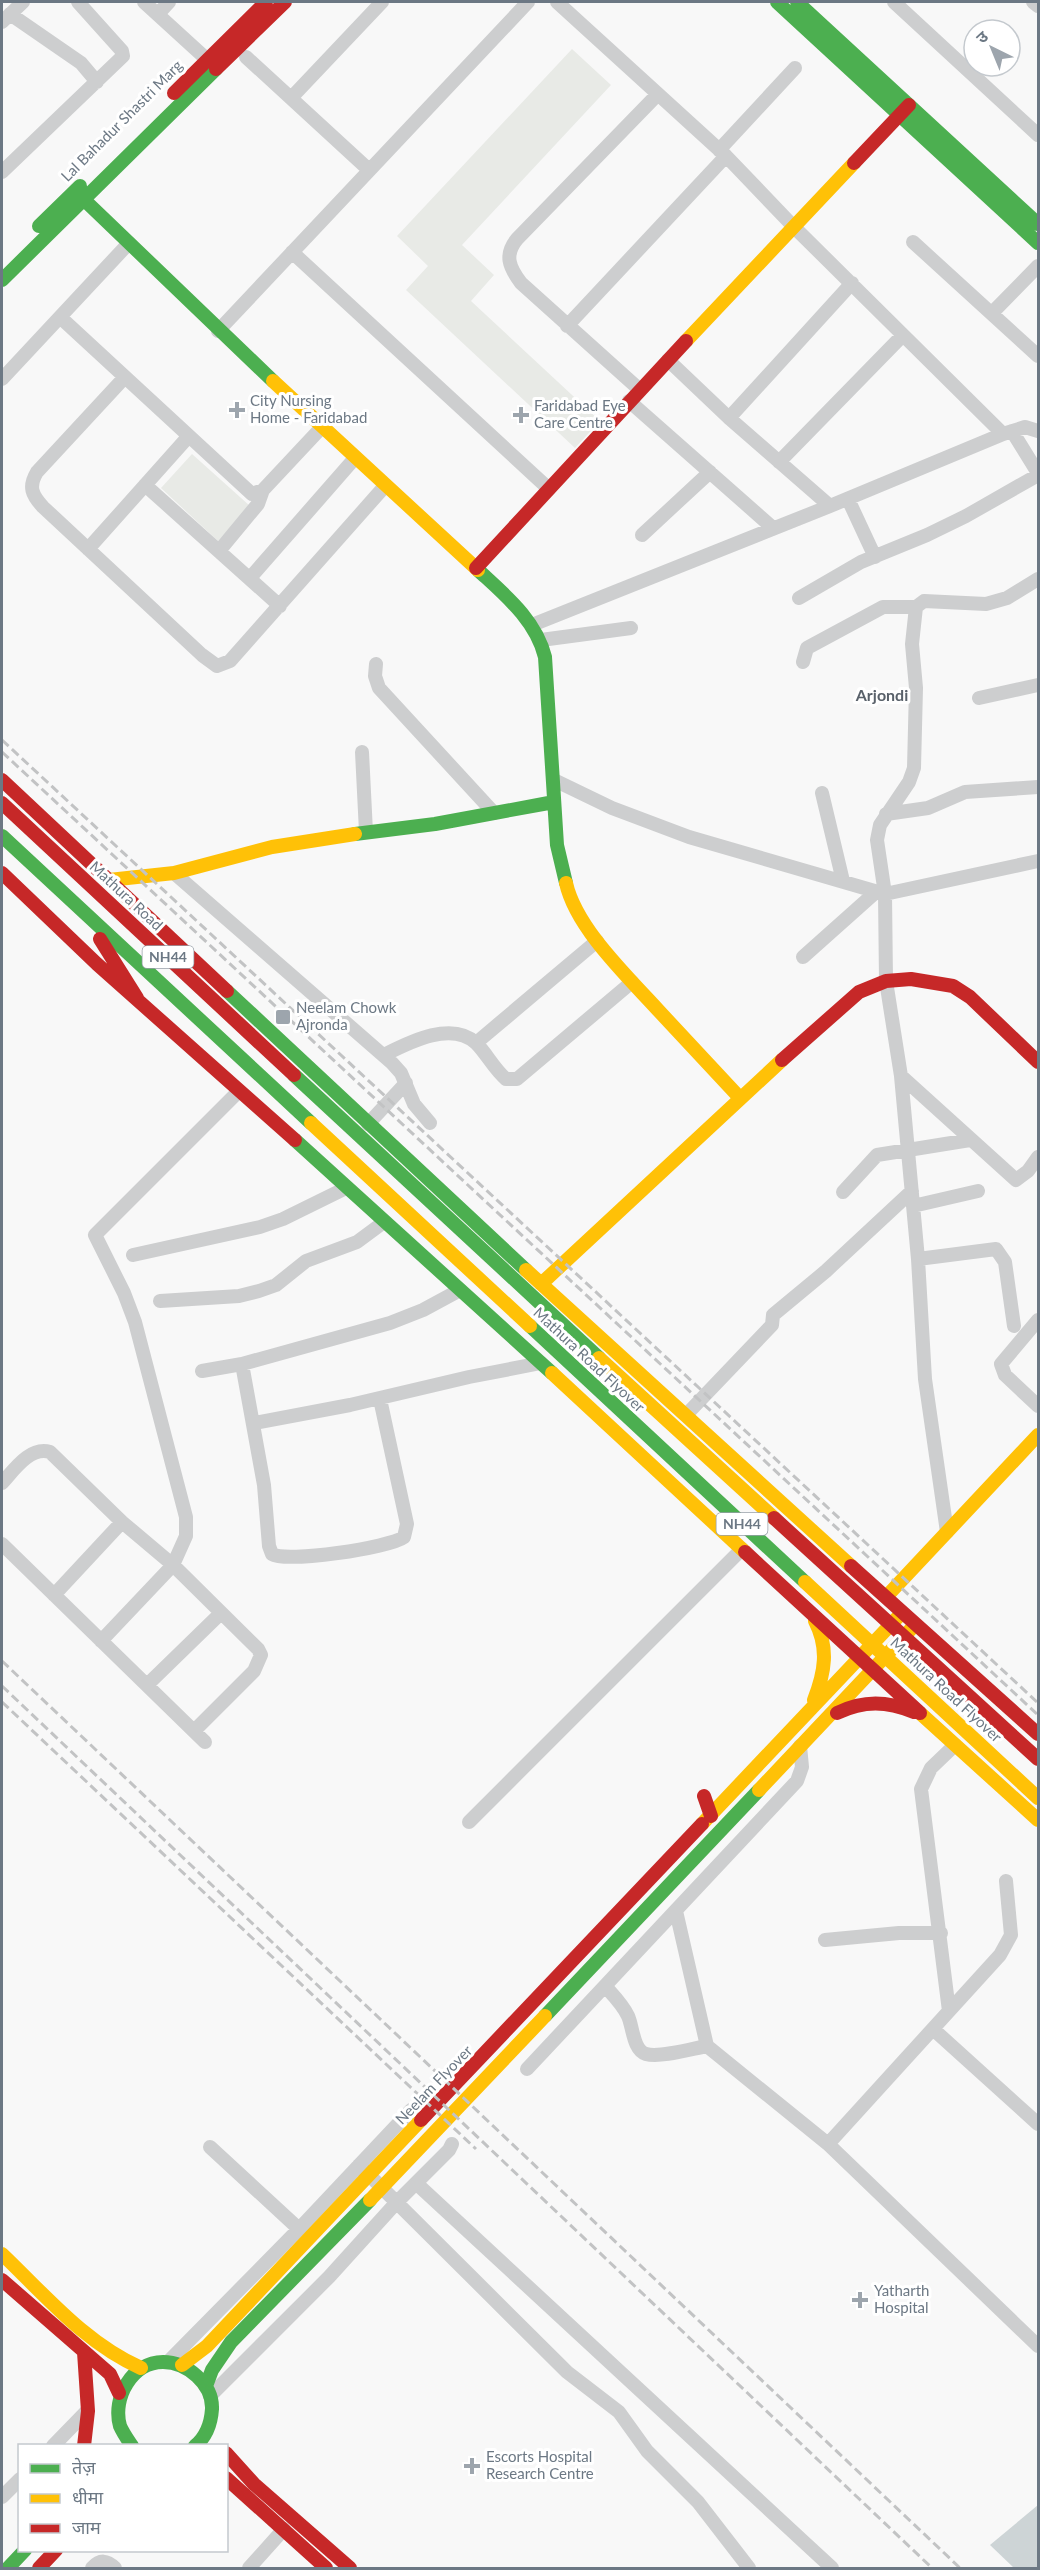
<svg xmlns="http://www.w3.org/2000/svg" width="1040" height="2570" viewBox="0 0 1040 2570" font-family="Lato,'Noto Sans Devanagari',sans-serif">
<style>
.green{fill:#e8eae6}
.water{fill:#cdd4d6}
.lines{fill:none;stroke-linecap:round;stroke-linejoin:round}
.street{stroke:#cdcecf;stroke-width:14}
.fast{stroke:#4caf50;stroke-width:14}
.slow{stroke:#ffc107;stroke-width:14}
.jam{stroke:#c62828;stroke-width:14}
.rail{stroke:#c2c3c4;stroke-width:3;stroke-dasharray:9 4.5;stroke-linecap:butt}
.poi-dot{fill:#9da5ad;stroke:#fff;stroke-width:2}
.labels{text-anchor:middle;stroke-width:6;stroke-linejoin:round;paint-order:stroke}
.shield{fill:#fff;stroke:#98a0a9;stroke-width:1.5}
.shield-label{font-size:14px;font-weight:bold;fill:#6c7884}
.street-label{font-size:15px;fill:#6c7884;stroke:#fff}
.poi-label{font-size:15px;fill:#6c7884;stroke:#fff;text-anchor:start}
.neighbourhood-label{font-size:16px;font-weight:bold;fill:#59616a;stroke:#fff}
</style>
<rect width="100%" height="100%" fill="#f8f8f8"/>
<path class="green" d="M572 49 611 85 462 245 494 275 471 301 600 421 575 448 406 290 428 266 397 236Z
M192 454 250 506 218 541 161 488Z"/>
<path class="water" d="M1038 2505V2568H1014L990 2545Z"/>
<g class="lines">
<path class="street" d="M144 2 213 65
M557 2 726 156 793 226 1003 434
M894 2 1038 135
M1033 2 1038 6
M10 14 81 63 97 82
M158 14 169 2
M2 22 23 2
M246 57 368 169
M292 97 382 2
M719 150 795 68
M2 172 123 56 122 51 78 2
M913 242 1038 356
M292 252 549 489
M992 313 1038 266
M60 317 252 494 263 490 322 427
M567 326 726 156
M218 331 528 2
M668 360 729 418 830 506
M125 377 37 472C28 487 32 495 43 507L202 655 217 666 230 661 385 486
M2 379 129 243
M640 390 521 283C509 267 504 255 517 239L657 95
M629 401 773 528
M729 418 852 283
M1012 431 1038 473
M779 462 903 335
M145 485 280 606
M848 499 875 557
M642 535 710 472
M88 549 188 437
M219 551 258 504 263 490
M250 578 355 458
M799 598 861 562 927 535 966 516 1038 475
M532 625 830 506 1003 434 1025 427 1038 431
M541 640 631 628
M803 662 807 648 883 607H916
M376 664 375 676 379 688 494 813
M979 698 1038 685
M362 752 366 832
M554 780 612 808 689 837 885 894 1038 861
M822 793 843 881
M886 814 928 808 965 792 1038 787
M174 873 392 1063 401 1073 414 1104 430 1123
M803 957 877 891
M476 1043 597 941
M384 1055C408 1043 451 1020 476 1043 487 1054 494 1069 506 1079H517L632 982
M901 1076 1016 1180 1028 1171 1038 1157
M368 1124 406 1083
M843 1192 877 1155 970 1140
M913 1206 978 1191
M133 1255 260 1227 283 1219 346 1188
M918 1259 996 1249 1005 1262 1014 1326
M160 1301 239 1296 259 1291 276 1285 306 1261 357 1242 384 1222
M1038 1320 1001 1364 1005 1375 1038 1406
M242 1364 264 1485 269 1546 272 1554C286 1563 389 1548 404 1537L407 1524 380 1399
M202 1371 242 1364 390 1323 423 1310 460 1290
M686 1415 772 1325 773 1315 826 1271 912 1191
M254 1423 350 1405 469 1377 541 1363
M2 1483C14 1470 30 1446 50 1452L122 1522 173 1565 258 1649 261 1655 254 1671 194 1731
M947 1532 925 1379 918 1259 901 1076 886 981 885 894 877 840 880 825 909 782 914 768 916 688 912 644 916 607 924 601 986 604 1007 598 1038 579
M2 1544 205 1742
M54 1595 122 1522
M101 1641 173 1565 186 1536V1517L135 1322 124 1293 95 1235 239 1091
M147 1685 221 1613
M469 1822 742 1549
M676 1911 707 2046 828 2144 1038 2346
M825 1940 899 1933H941
M605 1986C613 1995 623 2005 628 2016 633 2027 633 2050 646 2054 660 2058 691 2049 707 2046
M949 2011 921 1789 931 1768 955 1745
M933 2029 1038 2124
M527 2069 797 1781 802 1767 800 1746
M828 2144 1000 1955 1011 1935 1006 1881
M210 2147 299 2229
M359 2165 567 2372 619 2412 647 2451 698 2502 749 2568
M417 2184 832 2568
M168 2362 299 2229 411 2110
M210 2396 329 2277 396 2203 449 2150 452 2144
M53 2446 87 2411
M2 2497 20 2479
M92 2568C100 2559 107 2560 115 2568
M249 2568 284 2529"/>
<path class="fast" d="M777 2 1038 243
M797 2 1038 224
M75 191 273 381
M39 226 80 186
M2 280 216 69
M478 570C505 595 536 620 545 657L557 845 566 883
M355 834 435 824 554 802
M2 836 311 1123
M227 991 526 1270
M294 1075 599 1358
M295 1140 552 1373
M530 1326 805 1582
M545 2016 759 1790
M206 2386 212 2370 231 2342 370 2200
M132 2446C128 2440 123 2433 120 2426 112 2398 132 2362 163 2362 187 2362 213 2384 212 2409 211 2424 206 2437 195 2446
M8 2568 25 2550"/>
<path class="slow" d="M686 341 854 163
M273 381 478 570
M109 880 174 873 272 847 355 834
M566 883C576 928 627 976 658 1010 685 1039 713 1069 740 1098
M311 1123 530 1326
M526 1270 851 1566
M541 1284 782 1060
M599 1358 774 1518
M552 1373 745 1552
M805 1582 1038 1798
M886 1597 1038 1435
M814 1700C825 1672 829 1648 815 1621
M920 1713 1038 1820
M759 1790 911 1629
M702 1824 898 1617
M370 2200 545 2016
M2 2254C46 2296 85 2343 141 2368
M182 2365 207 2346 421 2120"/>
<path class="jam" d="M216 69 285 2
M174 93 266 2
M854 163 909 105
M476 568 686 341
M2 780 227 991
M2 803 294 1075
M2 873 97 964 295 1140
M100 939 137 998
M782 1060 859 992 886 981 911 979 953 986 970 997 1038 1062
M774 1518 1038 1759
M745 1552 920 1713
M851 1566 1038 1734
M837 1713C864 1700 887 1701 914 1712
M704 1796 711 1816
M421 2120 702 1824
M2 2280 110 2374 119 2393
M84 2352 88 2411 84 2446
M226 2453 254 2484 350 2568
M226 2478 326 2568
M39 2568 56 2550"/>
<path class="rail" d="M2 740 1038 1703
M2 752 1038 1715
M2 1661 960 2568
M2 1686 932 2568
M2 1702 476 2149"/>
</g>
<g class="poi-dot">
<path d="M234 401h6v6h6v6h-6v6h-6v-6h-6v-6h6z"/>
<path d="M518 406h6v6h6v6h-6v6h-6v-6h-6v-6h6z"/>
<rect x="275" y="1009" width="16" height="16" rx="3"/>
<path d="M857 2291h6v6h6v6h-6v6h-6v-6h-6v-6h6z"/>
<path d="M469 2457h6v6h6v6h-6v6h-6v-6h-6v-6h6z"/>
</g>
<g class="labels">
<g class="shield">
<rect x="142.5" y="946" width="51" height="22" rx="4.5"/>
<rect x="716.5" y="1513" width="51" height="22" rx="4.5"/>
</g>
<g class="shield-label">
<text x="168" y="962">NH44</text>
<text x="742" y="1529">NH44</text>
</g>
<g class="street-label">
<text transform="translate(122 121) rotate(-45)" y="5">Lal Bahadur Shastri Marg</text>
<text transform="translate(126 896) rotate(43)" y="5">Mathura Road</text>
<text transform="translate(589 1360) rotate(43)" y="5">Mathura Road Flyover</text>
<text transform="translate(946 1690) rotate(43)" y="5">Mathura Road Flyover</text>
<text transform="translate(434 2085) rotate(-46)" y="5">Neelam Flyover</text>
</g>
<g class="poi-label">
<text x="250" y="406">City Nursing<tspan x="250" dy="17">Home - Faridabad</tspan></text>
<text x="534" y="411">Faridabad Eye<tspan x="534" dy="17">Care Centre</tspan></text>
<text x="296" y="1013">Neelam Chowk<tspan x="296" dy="17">Ajronda</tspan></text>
<text x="874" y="2296">Yatharth<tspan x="874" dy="17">Hospital</tspan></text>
<text x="486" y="2462">Escorts Hospital<tspan x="486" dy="17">Research Centre</tspan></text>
</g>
<g class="neighbourhood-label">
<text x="882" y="701">Arjondi</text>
</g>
</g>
<rect width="1040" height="2570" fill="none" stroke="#6c7884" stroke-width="6"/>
<rect x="18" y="2444" width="210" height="108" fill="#ffffff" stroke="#c4c9ce" stroke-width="1.5"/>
<rect x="30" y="2464" width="30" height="9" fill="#4caf50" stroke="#c4c9ce" stroke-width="1.5"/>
<text x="72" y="2474" font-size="18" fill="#6c7884">तेज़</text>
<rect x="30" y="2494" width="30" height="9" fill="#ffc107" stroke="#c4c9ce" stroke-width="1.5"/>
<text x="72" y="2504" font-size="18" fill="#6c7884">धीमा</text>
<rect x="30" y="2524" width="30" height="9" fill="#c62828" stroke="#c4c9ce" stroke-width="1.5"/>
<text x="72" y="2534" font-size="18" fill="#6c7884">जाम</text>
<g transform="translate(992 48) rotate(317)"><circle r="28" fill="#ffffff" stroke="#c4c9ce" stroke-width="1.5"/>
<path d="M0-4.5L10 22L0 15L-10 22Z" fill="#9da5ad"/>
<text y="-9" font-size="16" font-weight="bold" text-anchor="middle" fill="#6c7884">उ</text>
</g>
</svg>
